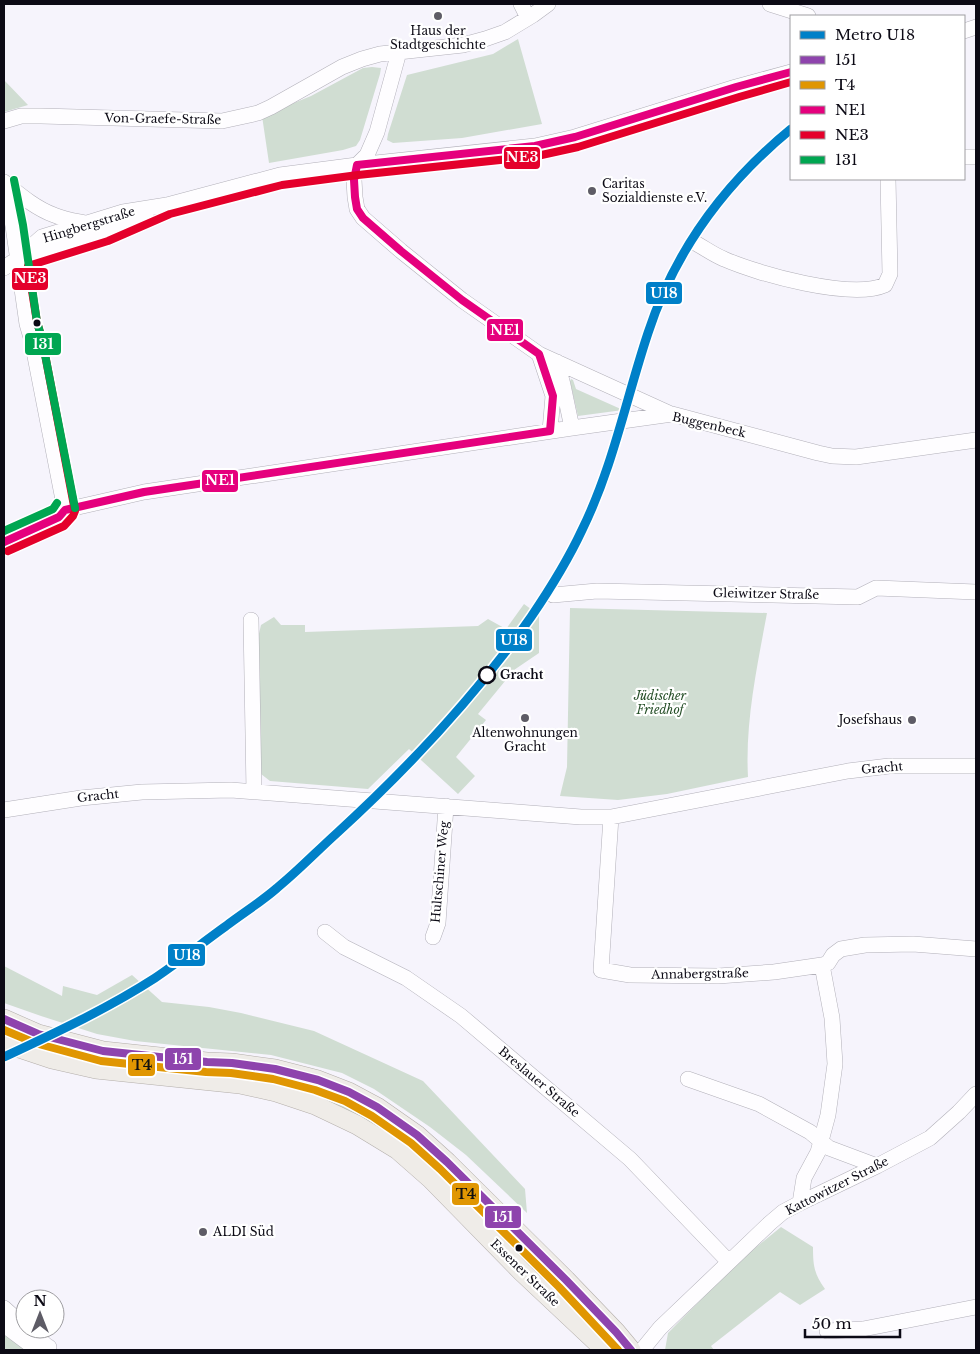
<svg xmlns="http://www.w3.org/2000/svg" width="980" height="1354" viewBox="0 0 980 1354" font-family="'Libre Baskerville',serif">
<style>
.green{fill:#d0ddd2}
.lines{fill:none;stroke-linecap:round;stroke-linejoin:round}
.minor-casing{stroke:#b2b0b9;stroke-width:16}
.major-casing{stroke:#b3aeaa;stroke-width:20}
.minor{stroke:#fefdff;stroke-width:15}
.major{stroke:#efece8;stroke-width:19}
.bus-1-casing{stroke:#fff;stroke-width:11}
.bus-2-casing{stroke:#fff;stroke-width:11}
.bus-3-casing{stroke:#fff;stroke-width:11}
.bus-4-casing{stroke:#fff;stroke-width:11}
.bus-5-casing{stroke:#fff;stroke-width:11}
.bus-1{stroke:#8e44ad;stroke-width:8}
.bus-2{stroke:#e09602;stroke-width:8}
.bus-3{stroke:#e5007d;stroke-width:8}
.bus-4{stroke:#e4002b;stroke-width:8}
.bus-5{stroke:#00a651;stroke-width:8}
.metro-1-casing{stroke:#fff;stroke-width:12}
.metro-1{stroke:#0080c8;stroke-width:9}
.poi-dot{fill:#5e5c66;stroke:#fff;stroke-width:2}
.bus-dot{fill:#0c0a15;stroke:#fff;stroke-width:2}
.stop-dot{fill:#fff;stroke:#0c0a15;stroke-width:2.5}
.labels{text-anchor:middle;stroke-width:4.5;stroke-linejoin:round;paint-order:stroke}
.poi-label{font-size:12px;fill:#0c0a15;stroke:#fff}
.street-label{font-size:12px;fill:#0c0a15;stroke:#fff}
.stop-label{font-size:12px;font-weight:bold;fill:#0c0a15;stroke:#fff;text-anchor:start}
.park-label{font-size:12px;font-style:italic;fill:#264f28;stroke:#fff}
.line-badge{stroke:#fff;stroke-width:2}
.badge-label{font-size:14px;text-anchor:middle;font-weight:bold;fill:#fff}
.pale-badge-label{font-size:14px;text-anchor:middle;font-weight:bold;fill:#111}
</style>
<rect width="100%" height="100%" fill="#f6f4fc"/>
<path class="green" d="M518 39 542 124 462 138 393 143 387 140 388 134 407 75 493 54Z
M372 67 381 68 380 74 360 140 356 146 343 150 269 163 262 116 311 96 363 68Z
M4 80 28 105 4 112Z
M571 379 573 380 576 389 623 410 578 416 570 381Z
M524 604 539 615V653L514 670 478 714 486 720 456 757 475 776 458 794 409 749 368 789 270 781 261 774 257 642 261 625 274 617 281 625H305V632L478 626 488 619 506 629Z
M570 608 767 613C757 667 745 722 748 777L667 794 618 800 560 796 567 767Z
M4 966 62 996 63 986 97 995 132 975 162 1002 209 1007 241 1013 314 1031 423 1081 525 1189 527 1213 466 1155 430 1127 374 1089 342 1073 271 1055 135 1041 97 1034 41 1016 4 1003Z
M281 1082 317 1092 363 1111 379 1116 420 1145 608 1335 607 1337 559 1290 531 1268 450 1186 279 1087Z
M781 1227 813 1247C813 1265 814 1274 825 1289L800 1305 780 1292 711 1346 714 1350H665L668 1333 738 1262Z
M4 1329 25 1345 23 1350H4Z"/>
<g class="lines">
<g class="minor-casing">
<path id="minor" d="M521 4 528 18
M770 4 808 16
M964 31 976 27
M4 121 21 116H41L222 121 258 113 271 107 342 67 362 59 380 54 463 45 485 39 505 32 533 15 548 4
M964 157H976
M357 165 354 180 355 197 357 209 363 218 401 251 462 300 539 354 671 414
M357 165 367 155 377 132 399 52
M4 182 13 226 27 324 32 341 65 510
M4 182C19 194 35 208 54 215 63 219 75 221 85 223
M697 244C706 249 714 255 724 259 758 274 851 300 885 285L890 274 888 179
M21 257C63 246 106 232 146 214
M4 268 17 259 42 237 123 212 167 205 280 175 357 165 535 146 575 137 736 87 791 72
M539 354 553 396 550 431
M557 362 563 385 572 428
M4 542 59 517 65 510 144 492 572 428 672 414 818 453 832 456 856 457 976 440
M553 595 597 591 858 597 876 588 976 592
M251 620 254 791
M4 810 81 798 142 792 231 790 581 817H611L848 771 889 766H976
M611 817 601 970 630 975 718 976 774 972 822 965 828 963 833 955 841 949 865 945 913 944 976 949
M325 932 344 947 406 978 461 1016 630 1159 729 1262
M433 937 438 923 446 806
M688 1079 759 1104 810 1132 829 1148 877 1166
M800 1203 804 1178 818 1152 828 1115 835 1064 832 1018 822 965
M4 1308 25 1327
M4 1325 32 1346 49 1347
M27 1329 47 1346
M827 1331 863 1329 976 1307
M642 1350 660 1328 770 1223 783 1212 800 1203 877 1166 930 1138 959 1112 976 1094"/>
</g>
<g class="major-casing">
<path id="major" d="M4 1019 38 1034 103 1051 207 1062 232 1063 275 1069 318 1080 349 1092 377 1107 417 1135 447 1162 566 1280 616 1332 631 1350
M4 1043 52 1059 96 1069 240 1084 276 1092 315 1105 357 1125 398 1150 431 1179 522 1272 605 1350"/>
</g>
<use href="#minor" class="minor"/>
<use href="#major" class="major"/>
<g class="bus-1-casing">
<path id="bus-1" d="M4 1019 38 1034 103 1051 207 1062 232 1063 275 1069 318 1080 349 1092 377 1107 417 1135 447 1162 566 1280 616 1332 631 1350"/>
</g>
<g class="bus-2-casing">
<path id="bus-2" d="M4 1030 35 1043 101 1061 206 1072 231 1073 273 1079 315 1090 345 1101 372 1116 411 1143 440 1169 559 1287 618 1350"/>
</g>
<g class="bus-3-casing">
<path id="bus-3" d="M4 542 59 517 65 510 144 492 550 431 553 396 539 354 462 300 401 251 363 218 357 209 355 197 354 180 357 165 535 146 575 137 736 87 791 72"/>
</g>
<g class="bus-4-casing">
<path id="bus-4" d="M8 551 64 526 73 516 75 511 42 339 37 322 28 266 108 241 170 214 282 185 358 175 537 156 578 147 739 97 791 82"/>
</g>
<g class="bus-5-casing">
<path id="bus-5" d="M14 180 23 225 37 322 42 339 75 508
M4 531 53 509 57 503"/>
</g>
<use href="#bus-1" class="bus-1"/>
<use href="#bus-2" class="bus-2"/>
<use href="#bus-3" class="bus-3"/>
<use href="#bus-4" class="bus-4"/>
<use href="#bus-5" class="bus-5"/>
<g class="metro-1-casing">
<path id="metro-1" d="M4 1057C55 1033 107 1009 155 978 179 962 202 943 226 926 243 913 261 902 277 888 298 871 317 851 337 833 409 767 475 697 531 617 550 589 568 560 582 530 613 467 626 399 648 333 675 250 724 184 791 129"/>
</g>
<use href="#metro-1" class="metro-1"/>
</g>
<g class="poi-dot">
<circle cx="438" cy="16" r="5"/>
<circle cx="592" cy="191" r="5"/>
<circle cx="525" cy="718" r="5"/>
<circle cx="912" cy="720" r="5"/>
<circle cx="203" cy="1232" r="5"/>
</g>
<g class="bus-dot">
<circle cx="37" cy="323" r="4.5"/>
<circle cx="519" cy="1248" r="4.5"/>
</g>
<circle class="stop-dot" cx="487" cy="675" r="8"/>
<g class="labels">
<g class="poi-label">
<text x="438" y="35">Haus der<tspan x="438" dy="14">Stadtgeschichte</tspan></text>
<text x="602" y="188" text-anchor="start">Caritas<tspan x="602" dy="14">Sozialdienste e.V.</tspan></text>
<text x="902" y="724" text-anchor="end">Josefshaus</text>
<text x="525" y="737">Altenwohnungen<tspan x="525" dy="14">Gracht</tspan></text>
<text x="213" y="1236" text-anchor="start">ALDI Süd</text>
</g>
<g class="street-label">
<text transform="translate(163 119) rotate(1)" y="4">Von-Graefe-Straße</text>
<text transform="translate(89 225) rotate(-17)" y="4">Hingbergstraße</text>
<text transform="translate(709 425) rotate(13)" y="4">Buggenbeck</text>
<text transform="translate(766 594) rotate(1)" y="4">Gleiwitzer Straße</text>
<text transform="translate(882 768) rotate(-5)" y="4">Gracht</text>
<text transform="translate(98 796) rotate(-6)" y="4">Gracht</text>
<text transform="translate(440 872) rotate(-85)" y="4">Hultschiner Weg</text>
<text transform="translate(700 974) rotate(-1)" y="4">Annabergstraße</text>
<text transform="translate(539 1082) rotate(40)" y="4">Breslauer Straße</text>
<text transform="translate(837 1186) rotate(-27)" y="4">Kattowitzer Straße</text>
<text transform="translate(525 1273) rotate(44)" y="4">Essener Straße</text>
</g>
<g class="stop-label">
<text x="500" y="679">Gracht</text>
</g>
<g class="park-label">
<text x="660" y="700">Jüdischer<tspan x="660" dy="14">Friedhof</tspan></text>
</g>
</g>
<g class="line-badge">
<rect x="503" y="146" width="38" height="24" rx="5" fill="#e4002b"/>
<rect x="11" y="267" width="38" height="24" rx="5" fill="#e4002b"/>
<rect x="645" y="281" width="38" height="24" rx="5" fill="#0080c8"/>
<rect x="486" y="318" width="38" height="24" rx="5" fill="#e5007d"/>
<rect x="24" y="332" width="38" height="24" rx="5" fill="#00a651"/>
<rect x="201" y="469" width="38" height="24" rx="5" fill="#e5007d"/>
<rect x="495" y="628" width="38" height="24" rx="5" fill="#0080c8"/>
<rect x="167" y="943" width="39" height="24" rx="5" fill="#0080c8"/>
<rect x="164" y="1047" width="38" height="24" rx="5" fill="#8e44ad"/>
<rect x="127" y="1053" width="29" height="24" rx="5" fill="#e09602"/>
<rect x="451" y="1182" width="29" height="24" rx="5" fill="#e09602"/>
<rect x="484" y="1205" width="38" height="24" rx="5" fill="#8e44ad"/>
</g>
<g class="badge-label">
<text x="522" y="162">NE3</text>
<text x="30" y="283">NE3</text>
<text x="664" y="298">U18</text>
<text x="505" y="335">NE1</text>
<text x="43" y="349">131</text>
<text x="220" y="485">NE1</text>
<text x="514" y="645">U18</text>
<text x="187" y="960">U18</text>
<text x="183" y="1064">151</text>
<text x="503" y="1222">151</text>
</g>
<g class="pale-badge-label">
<text x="142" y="1070">T4</text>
<text x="466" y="1199">T4</text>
</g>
<rect width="980" height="1354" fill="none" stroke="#0c0a15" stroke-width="10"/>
<rect x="790" y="15" width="175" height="165" fill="#ffffff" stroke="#9e9da1"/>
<rect x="800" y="31" width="25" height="8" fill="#0080c8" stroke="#9e9da1"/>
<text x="835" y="40" font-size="15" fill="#0c0a15">Metro U18</text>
<rect x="800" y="56" width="25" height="8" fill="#8e44ad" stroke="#9e9da1"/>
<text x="835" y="65" font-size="15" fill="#0c0a15">151</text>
<rect x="800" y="81" width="25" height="8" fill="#e09602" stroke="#9e9da1"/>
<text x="835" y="90" font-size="15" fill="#0c0a15">T4</text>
<rect x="800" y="106" width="25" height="8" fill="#e5007d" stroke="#9e9da1"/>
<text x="835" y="115" font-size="15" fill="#0c0a15">NE1</text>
<rect x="800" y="131" width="25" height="8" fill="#e4002b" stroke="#9e9da1"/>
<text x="835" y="140" font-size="15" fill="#0c0a15">NE3</text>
<rect x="800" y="156" width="25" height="8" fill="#00a651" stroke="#9e9da1"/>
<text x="835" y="165" font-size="15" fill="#0c0a15">131</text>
<g transform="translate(40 1314)"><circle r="24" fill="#ffffff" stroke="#9e9da1"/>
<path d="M0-4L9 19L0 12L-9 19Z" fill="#5e5c66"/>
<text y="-8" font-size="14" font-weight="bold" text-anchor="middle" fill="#0c0a15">N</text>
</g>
<path d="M805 1329v8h95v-8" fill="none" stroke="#0c0a15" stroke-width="2.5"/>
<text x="812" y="1329" font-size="15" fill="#0c0a15" stroke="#ffffff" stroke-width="4" paint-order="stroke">50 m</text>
</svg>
